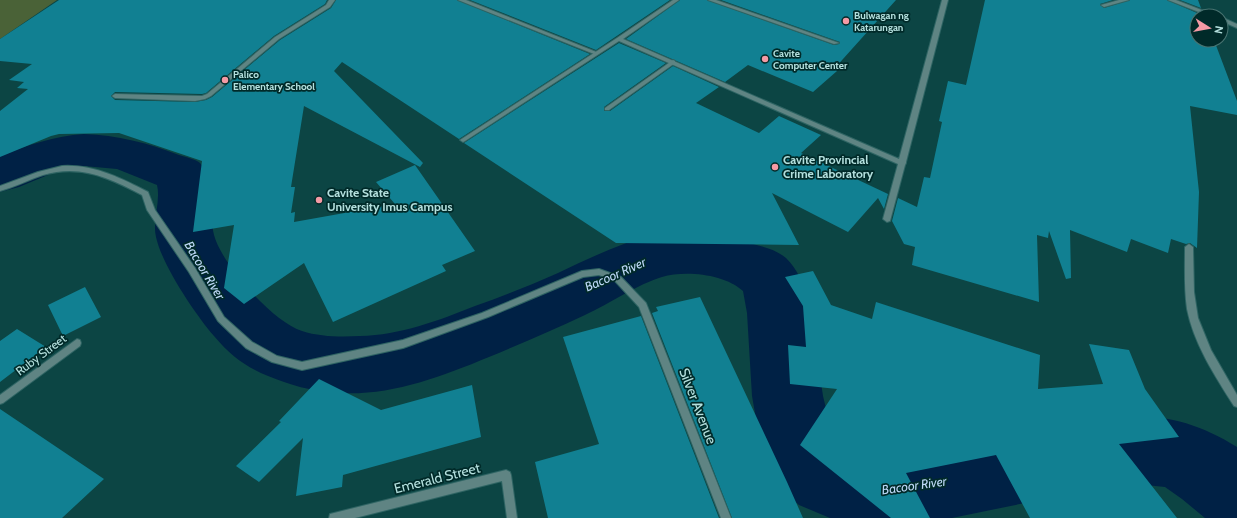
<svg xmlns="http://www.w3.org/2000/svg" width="1237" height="518" viewBox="0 0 1237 518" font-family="Cabin,sans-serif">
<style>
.green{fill:#4a6237}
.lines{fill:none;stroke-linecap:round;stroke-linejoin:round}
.river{fill:#002145;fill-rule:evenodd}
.building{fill:#118092}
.service-casing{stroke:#2e6463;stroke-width:2}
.minor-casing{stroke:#2e6463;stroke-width:2}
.service{fill:#5f8483;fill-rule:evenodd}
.minor{fill:#5f8483;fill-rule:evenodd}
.poi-dot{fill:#f49aa5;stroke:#002a29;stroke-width:1.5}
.labels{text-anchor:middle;stroke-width:3.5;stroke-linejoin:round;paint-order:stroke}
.far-poi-label{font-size:10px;font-weight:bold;fill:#b4e0de;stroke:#002a29;text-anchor:start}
.poi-label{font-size:12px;font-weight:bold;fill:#b4e0de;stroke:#002a29;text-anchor:start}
.street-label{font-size:12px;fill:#b4e0de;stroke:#002a29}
.water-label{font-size:13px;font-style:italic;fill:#bdd8f6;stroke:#002a29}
.near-street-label{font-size:14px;fill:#b4e0de;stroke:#002a29}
</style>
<rect width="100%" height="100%" fill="#0c4544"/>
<path class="green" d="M0 0H57L0 39Z"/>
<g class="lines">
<path class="river" d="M84 134C117 135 148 143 179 155 185 157 195 159 200 163 202 165 203 168 205 170 220 195 208 211 214 235 222 265 273 322 302 331 320 337 342 337 360 336 401 335 437 321 475 306 503 296 531 285 558 273 590 258 622 242 657 234 690 227 722 234 753 244 764 247 777 250 786 258 797 268 805 287 809 301L823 396 832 433 837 441 847 449 876 452 907 450 1108 417C1156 412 1196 421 1237 447V518H1205L1182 499 1165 487 1136 484 1093 489 952 518H830L799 505 783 491 764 453 759 436 752 396 747 313 743 291C725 274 685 270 662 277 638 284 609 304 585 315 554 330 522 343 489 357 421 385 358 408 284 382 254 372 235 361 214 336 195 314 162 265 156 237 152 220 161 202 157 185L117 169 84 166 67 167 19 187 0 192V156C27 145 55 136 84 134Z"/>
</g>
<path class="building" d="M59 0H327L325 4 274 36 206 93 202 94 115 92 111 96 115 100 195 102 206 100 212 97 280 40 331 8 336 0H457L590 54 459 139 342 62 334 71 423 163 420 167 304 106 291 187H295L291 213 295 212 294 222 395 204 376 182 415 165 475 251 442 265 446 271 333 322 304 263 244 304 224 288 234 225 193 232 202 161 119 133 59 134 51 136 0 157V111L28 89 17 88 24 82 9 80 32 64 0 61V39Z
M470 0H670L596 50Z
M680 0H707L834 45 839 44 840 42 721 0H896L834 69 837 71 813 92 748 65 725 82 626 39Z
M985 0H1113L1100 4 1104 8 1130 0H1167L1204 16H1197V40H1214L1237 101V115L1190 106 1199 192 1197 248 1190 243 1186 244 1171 239 1168 253 1131 239 1127 252 1070 230 1071 278 1066 279 1049 231 1048 238 1037 235 1039 302 912 265 915 247 904 244 892 221 898 198 917 207 924 177 930 178 942 122 939 121 948 81 966 85Z
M1180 0H1198L1201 8Z
M619 43 666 63 604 107V111H610L673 66 719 87 696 103 759 133 779 116 821 135 801 153 888 194 884 209 878 198 848 232 772 193 799 245 616 243 464 143Z
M813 271 831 305 872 319 876 302 1040 355 1038 389 1103 384 1089 344 1129 350 1145 389 1179 437 1119 444 1177 518H1030L996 455 906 473 930 518H891L800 445 837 389 790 384 788 345 806 347 803 306 785 277Z
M85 287 101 317 63 336 48 305Z
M700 297 787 482 803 518H732L652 313 658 311 656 307Z
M641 316 719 518H548L535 462 599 444 563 337Z
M17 329 46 347 0 382V341Z
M319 379 381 410 472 385 481 437 343 475 342 487 296 496 303 438 259 482 236 466 281 422 279 421Z
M0 409 104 479 62 518H0Z"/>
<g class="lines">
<g class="service-casing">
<path id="service" d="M329 0H335L330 7 279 39 211 96 205 99 195 101 115 98 112 96 115 94 202 96 207 94 275 37 326 5Z
M458 0H466L599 53 594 54Z
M708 0H716L839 43 834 44Z
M673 60 675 61V63L609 110H605V108Z"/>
</g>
<g class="minor-casing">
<path id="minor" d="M673 0H679L623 39 899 159 942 0H948L906 162V163L905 165 890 221 887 222 883 219 898 164 619 41 465 141 463 142 460 140 617 38Z
M1119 0H1129L1104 7 1101 5Z
M1168 0H1176L1217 16H1209Z
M1221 17 1237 24V28L1221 21Z
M62 166C93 164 121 178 148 192L155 210 195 268 224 317 252 342 277 356 302 362 403 340 482 313 582 271 599 269 621 277 646 303 731 518H721L639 307 615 281 599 275 583 277 488 317 403 348 302 370 272 362 246 348 218 321 189 272 147 210 142 195C109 178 81 164 43 175 28 180 15 187 0 191V186L38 172Z
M1189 244 1193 247 1194 292 1198 318 1211 350 1237 395V407L1234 406C1215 376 1194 344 1187 309 1184 288 1185 267 1185 247Z
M77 339 80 340 81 343 80 346 3 403 0 404V395Z
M506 470 510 472 511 475 517 518H507L502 481 355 518H329L330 514Z"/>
</g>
<use href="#service" class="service"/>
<use href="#minor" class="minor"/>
</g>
<g class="poi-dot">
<circle cx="846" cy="21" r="4"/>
<circle cx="765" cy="59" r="4"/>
<circle cx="225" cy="80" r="4"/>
<circle cx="775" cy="167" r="4"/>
<circle cx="319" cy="200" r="4"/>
</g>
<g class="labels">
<g class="far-poi-label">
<text x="854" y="19">Bulwagan ng<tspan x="854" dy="12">Katarungan</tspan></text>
<text x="773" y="57">Cavite<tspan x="773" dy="12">Computer Center</tspan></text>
<text x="233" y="78">Palico<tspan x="233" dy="12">Elementary School</tspan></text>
</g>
<g class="poi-label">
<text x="783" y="164">Cavite Provincial<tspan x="783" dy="14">Crime Laboratory</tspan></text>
<text x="327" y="197">Cavite State<tspan x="327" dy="14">University Imus Campus</tspan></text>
</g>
<g class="street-label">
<text transform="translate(41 355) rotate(-37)" y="4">Ruby Street</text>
</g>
<g class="water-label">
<text transform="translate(205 270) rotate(59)" y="5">Bacoor River</text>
<text transform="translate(615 274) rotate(-24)" y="5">Bacoor River</text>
<text transform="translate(914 485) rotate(-8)" y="5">Bacoor River</text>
</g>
<g class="near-street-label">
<text transform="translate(698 406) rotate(69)" y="5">Silver Avenue</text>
<text transform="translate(437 478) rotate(-14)" y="5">Emerald Street</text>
</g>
</g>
<g transform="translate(1209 28) rotate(101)"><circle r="19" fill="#002a29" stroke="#487371"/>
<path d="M0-3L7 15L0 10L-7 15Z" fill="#f49aa5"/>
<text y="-6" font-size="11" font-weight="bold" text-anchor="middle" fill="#b4e0de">N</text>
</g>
</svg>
